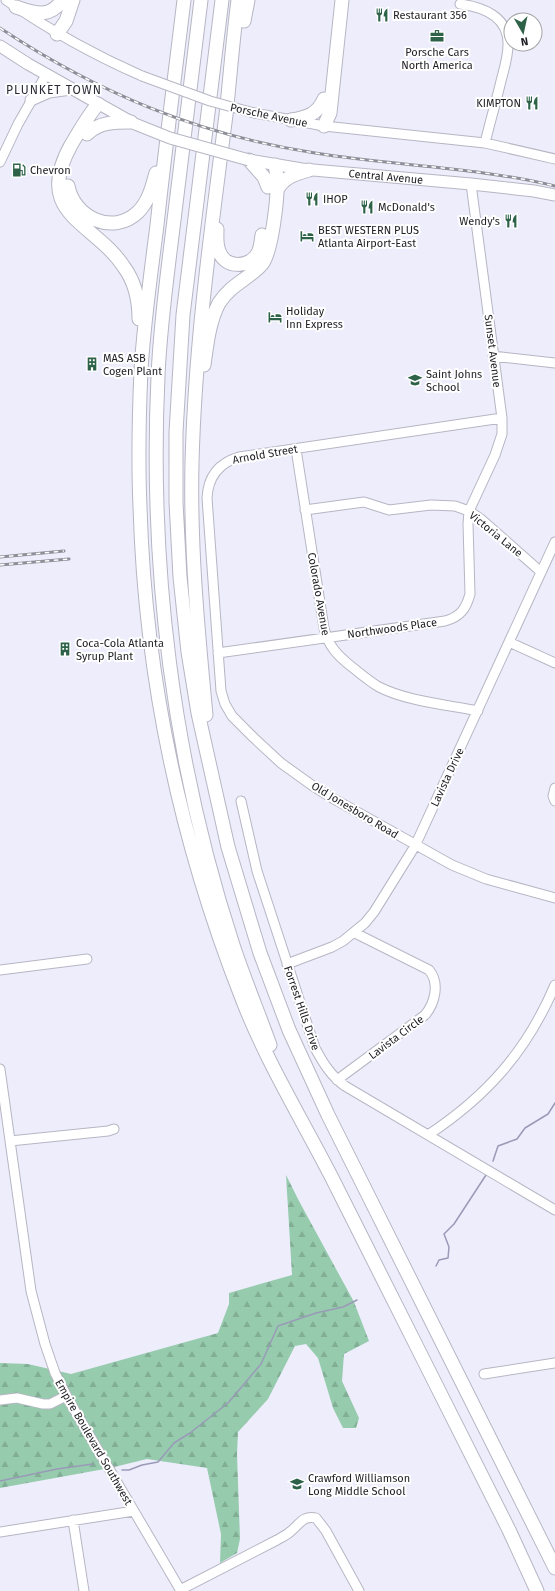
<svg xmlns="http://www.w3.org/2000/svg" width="555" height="1591" viewBox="0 0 555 1591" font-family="'Fira Sans',sans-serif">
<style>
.forest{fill:url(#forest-firs)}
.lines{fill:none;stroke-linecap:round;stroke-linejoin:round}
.stream{stroke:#9a9ab8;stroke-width:1.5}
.minor-casing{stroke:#b6b6c4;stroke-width:11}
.major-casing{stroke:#b6b6c4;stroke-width:13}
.highway-casing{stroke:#b6b6c4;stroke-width:15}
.minor{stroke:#fff;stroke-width:9}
.major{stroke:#fff;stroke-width:11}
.highway{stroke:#fff;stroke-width:13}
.rail-casing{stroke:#8e8e98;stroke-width:3}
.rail{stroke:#fff;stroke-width:1.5;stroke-dasharray:4.5;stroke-linecap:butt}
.minor-bridge-casing{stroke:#b6b6c4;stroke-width:11;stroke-linecap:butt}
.major-bridge-casing{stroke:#b6b6c4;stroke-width:13;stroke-linecap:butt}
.minor-bridge{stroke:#fff;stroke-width:9}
.major-bridge{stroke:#fff;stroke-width:11}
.labels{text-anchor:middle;stroke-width:4;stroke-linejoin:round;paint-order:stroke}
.poi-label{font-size:11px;fill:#1d1d22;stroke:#fff;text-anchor:start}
.street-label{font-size:11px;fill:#1d1d22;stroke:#fff}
.neighbourhood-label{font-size:12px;letter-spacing:1px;fill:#2b2b36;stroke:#fff}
</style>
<defs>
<pattern id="forest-firs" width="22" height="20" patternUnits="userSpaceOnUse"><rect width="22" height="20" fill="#96cbad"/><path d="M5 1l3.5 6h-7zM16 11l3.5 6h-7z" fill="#81ae95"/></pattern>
</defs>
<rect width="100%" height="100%" fill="#ededfc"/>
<path class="forest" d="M286 1175 299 1201 354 1302 369 1341 344 1354 342 1381 359 1418 356 1428H343L333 1408 318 1358 306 1344 295 1346 268 1399 238 1432 237 1454 240 1539 237 1553 220 1563 221 1534 207 1468 147 1459 110 1468 0 1488V1363L28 1364 71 1374 218 1333 229 1304V1293L292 1275Z"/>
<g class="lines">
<path class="stream" d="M493 1161 498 1146 517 1139 525 1128 548 1114 555 1103
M436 1266 439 1260 448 1258 449 1247 444 1234 454 1224 486 1175
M122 1470H129L142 1465 158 1462 174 1443 190 1433 228 1403 261 1364 278 1326 316 1313 343 1307 357 1300
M0 1481 57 1469 93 1464"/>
<g class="minor-casing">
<path id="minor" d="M6 0C49 30 94 55 142 76
M460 4C483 7 509 17 508 45 508 57 504 69 501 81 496 102 490 122 485 143
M254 113 324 126 485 143 555 159
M0 162 18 124 46 75
M493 356 555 363
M502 418 239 457C219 463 208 477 207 498L221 691 225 704 232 716 254 738 281 763 313 786 334 799 452 865 486 879 555 898
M296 449 324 628C328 646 338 656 352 667 361 674 369 681 379 687 406 701 449 705 478 711
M305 510 364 502 389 510 431 505 455 506 469 511 481 519 541 572
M509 642 555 663
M218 653 445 621C460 617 466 609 470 594L468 524 469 511 495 455 502 434V418L471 184
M555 788 553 796 555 801
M241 801 257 871 315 1048C323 1063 331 1076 345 1086L555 1210
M287 964 332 947 343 941 365 923 374 912 415 846 555 542
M0 970 87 959
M0 1069 31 1291 45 1344 55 1373 68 1399 181 1591
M337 1080 425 1015C435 1003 440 983 429 970L355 933
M428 1135C487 1096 527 1051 555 985
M10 1141 108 1131 114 1129
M484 1374 555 1363
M0 1400 17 1398 43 1404H50L66 1396
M73 1520 84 1591
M0 1532 134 1511
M180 1590 277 1540C282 1537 287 1535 291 1531 300 1524 303 1515 316 1518L326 1531 359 1591"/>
</g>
<g class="major-casing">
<g id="major">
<path d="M0 46 28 64 133 123"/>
<path d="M31 100 49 92 71 89"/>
<path id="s1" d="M249 160 302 169 471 184 534 191 555 195"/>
</g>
</g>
<g class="highway-casing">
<path id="highway" d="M184 0C175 75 165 150 157 225 151 273 144 321 141 370 139 415 138 461 140 507 145 674 180 840 241 996 265 1059 300 1116 331 1176 390 1294 450 1412 509 1530L537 1591
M201 0C192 76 182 152 173 228 167 277 160 327 158 376 149 568 173 762 233 945 244 978 258 1012 270 1045
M222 0 183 315 176 432V502L180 577 188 652 198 713 228 847 260 953 289 1030 328 1115 555 1568
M16 7C35 13 48 19 62 1
M244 21 248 0
M57 34 66 21 73 0
M98 104C87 117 80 130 71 145 32 215 94 221 124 267 135 282 139 300 139 319
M291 120C306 118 318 114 324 99
M324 126 330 113 342 0
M87 134C99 122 115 122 131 122
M249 160 264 177 268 187
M68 186C74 218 113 236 138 212 149 201 152 187 156 173
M277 190C284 177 295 174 309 170
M217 229C217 236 216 244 219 251 225 269 249 268 258 253 261 247 261 241 262 235
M204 365C207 344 209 322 219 303 231 284 249 279 262 264 272 252 278 196 277 180 277 175 276 170 275 165
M206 715C198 631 190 547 192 463 195 345 211 231 226 115 230 77 233 38 238 0"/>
</g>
<use href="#minor" class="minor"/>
<use href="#major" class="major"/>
<use href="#highway" class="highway"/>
<g class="rail-casing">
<path id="rail" d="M0 28C98 93 199 135 315 153 395 166 477 167 555 186
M0 557 64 551
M0 565 69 559"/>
</g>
<use href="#rail" class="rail"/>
<g class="minor-bridge-casing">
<path id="minor-bridge" d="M142 76 210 101 254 113"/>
</g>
<g class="major-bridge-casing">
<path id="major-bridge" d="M135 124 170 138 249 160"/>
</g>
<use href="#minor-bridge" class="minor-bridge"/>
<use href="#major-bridge" class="major-bridge"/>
</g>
<defs>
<g id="restaurant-bare" transform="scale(1.08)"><path d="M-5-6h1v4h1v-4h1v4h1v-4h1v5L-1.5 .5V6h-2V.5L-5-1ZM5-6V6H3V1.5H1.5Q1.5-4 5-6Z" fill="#2d6248" stroke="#fff" stroke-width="2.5" paint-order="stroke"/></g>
<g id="office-bare" transform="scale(1.08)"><path d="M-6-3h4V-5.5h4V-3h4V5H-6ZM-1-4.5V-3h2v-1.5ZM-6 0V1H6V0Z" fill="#2d6248" stroke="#fff" stroke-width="2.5" paint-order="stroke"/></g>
<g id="fuel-bare" transform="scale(1.08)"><path d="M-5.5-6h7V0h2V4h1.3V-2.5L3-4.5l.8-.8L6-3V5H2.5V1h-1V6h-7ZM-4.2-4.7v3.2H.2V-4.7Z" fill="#2d6248" stroke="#fff" stroke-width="2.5" paint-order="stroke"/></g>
<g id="hotel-bare" transform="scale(1.08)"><path d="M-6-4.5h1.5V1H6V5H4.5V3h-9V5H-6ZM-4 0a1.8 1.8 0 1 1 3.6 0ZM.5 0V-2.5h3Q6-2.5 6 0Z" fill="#2d6248" stroke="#fff" stroke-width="2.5" paint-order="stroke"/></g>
<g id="building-bare" transform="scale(1.08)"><path d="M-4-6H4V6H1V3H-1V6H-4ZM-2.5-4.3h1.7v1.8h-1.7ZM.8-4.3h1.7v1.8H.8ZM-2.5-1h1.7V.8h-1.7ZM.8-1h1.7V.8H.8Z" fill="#2d6248" stroke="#fff" stroke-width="2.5" paint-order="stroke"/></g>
<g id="school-bare" transform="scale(1.08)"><path d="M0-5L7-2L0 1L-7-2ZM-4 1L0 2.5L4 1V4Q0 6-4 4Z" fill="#2d6248" stroke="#fff" stroke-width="2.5" paint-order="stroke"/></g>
</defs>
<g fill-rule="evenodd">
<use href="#restaurant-bare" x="382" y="15"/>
<use href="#office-bare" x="437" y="36"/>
<use href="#restaurant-bare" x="532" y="103"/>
<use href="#fuel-bare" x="19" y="170"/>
<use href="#restaurant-bare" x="312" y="199"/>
<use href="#restaurant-bare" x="367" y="207"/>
<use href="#restaurant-bare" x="511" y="221"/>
<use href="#hotel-bare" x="307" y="236"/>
<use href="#hotel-bare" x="275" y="317"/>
<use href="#building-bare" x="92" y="364"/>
<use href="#school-bare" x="415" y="380"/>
<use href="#building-bare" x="65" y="649"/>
<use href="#school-bare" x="297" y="1484"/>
</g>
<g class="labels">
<g class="poi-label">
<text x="393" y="19">Restaurant 356</text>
<text x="437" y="56" text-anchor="middle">Porsche Cars<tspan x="437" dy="13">North America</tspan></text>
<text x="521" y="107" text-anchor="end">KIMPTON</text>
<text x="30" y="174">Chevron</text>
<text x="323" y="203">IHOP</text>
<text x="378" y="211">McDonald's</text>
<text x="500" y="225" text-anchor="end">Wendy's</text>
<text x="318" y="234">BEST WESTERN PLUS<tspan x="318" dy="13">Atlanta Airport-East</tspan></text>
<text x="286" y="315">Holiday<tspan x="286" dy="13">Inn Express</tspan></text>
<text x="103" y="362">MAS ASB<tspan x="103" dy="13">Cogen Plant</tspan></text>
<text x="426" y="378">Saint Johns<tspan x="426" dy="13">School</tspan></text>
<text x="76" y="647">Coca-Cola Atlanta<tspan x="76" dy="13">Syrup Plant</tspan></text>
<text x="308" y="1482">Crawford Williamson<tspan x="308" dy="13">Long Middle School</tspan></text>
</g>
<g class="street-label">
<text transform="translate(269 115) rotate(12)" y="4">Porsche Avenue</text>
<text dy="4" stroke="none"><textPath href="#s1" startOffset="138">Central Avenue</textPath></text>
<text transform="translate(493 351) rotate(83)" y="4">Sunset Avenue</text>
<text transform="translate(265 454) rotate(-10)" y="4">Arnold Street</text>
<text transform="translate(496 534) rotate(39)" y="4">Victoria Lane</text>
<text transform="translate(319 594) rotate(80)" y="4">Colorado Avenue</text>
<text transform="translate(392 628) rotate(-8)" y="4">Northwoods Place</text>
<text transform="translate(447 777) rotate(-65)" y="4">Lavista Drive</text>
<text transform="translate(355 810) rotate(31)" y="4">Old Jonesboro Road</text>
<text transform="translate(302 1008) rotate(71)" y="4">Forrest Hills Drive</text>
<text transform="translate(396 1037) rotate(-37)" y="4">Lavista Circle</text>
<text transform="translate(94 1442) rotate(60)" y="4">Empire Boulevard Southwest</text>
</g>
<g class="neighbourhood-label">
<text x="54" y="94">PLUNKET TOWN</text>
</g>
</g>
<g transform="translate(523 32) rotate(171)"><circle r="19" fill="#ffffff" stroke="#a5a5a7"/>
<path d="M0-3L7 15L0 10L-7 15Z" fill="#2d6248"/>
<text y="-6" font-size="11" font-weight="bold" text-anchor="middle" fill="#1d1d22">N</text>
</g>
</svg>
